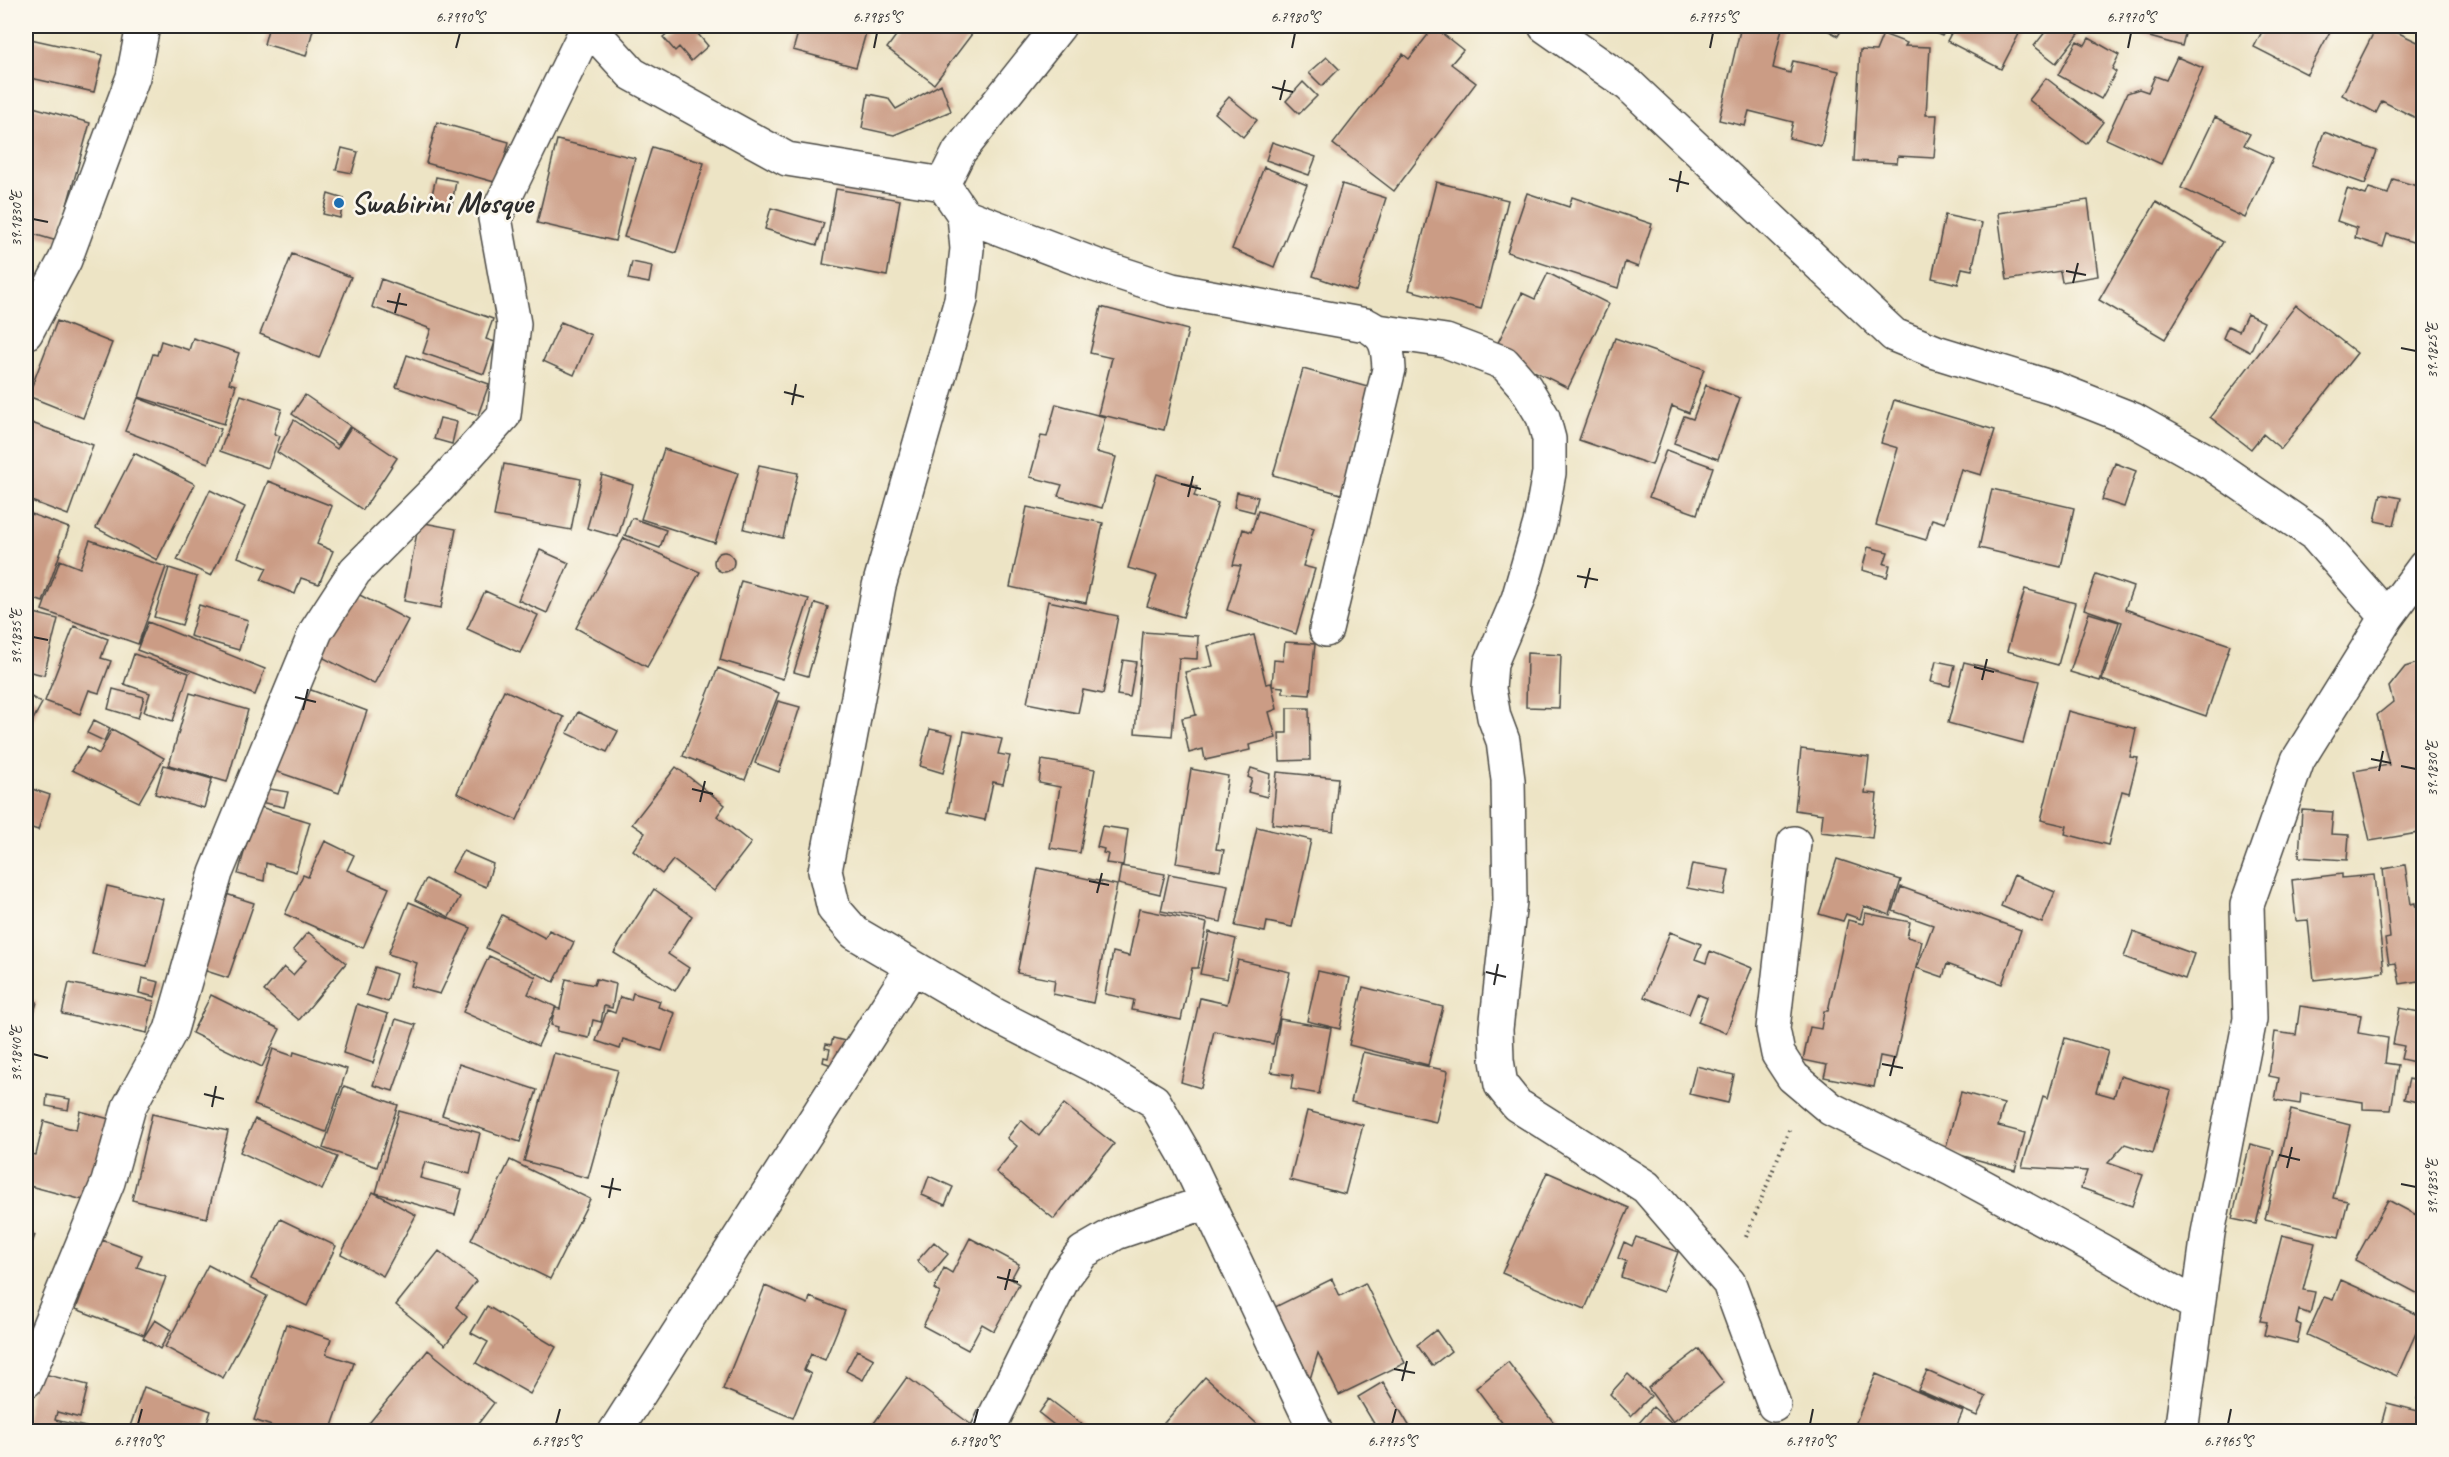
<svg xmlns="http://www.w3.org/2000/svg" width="2449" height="1457" viewBox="0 0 2449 1457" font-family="Caveat,sans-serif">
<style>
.building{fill:#cb9c85}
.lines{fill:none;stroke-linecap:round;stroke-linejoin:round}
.minor-casing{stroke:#484742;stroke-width:36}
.path{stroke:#484742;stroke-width:4;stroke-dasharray:1.5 4.5;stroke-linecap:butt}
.minor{stroke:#fff;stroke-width:33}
.ticks{fill:none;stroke:#2b2b2b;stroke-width:2}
.poi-dot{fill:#1f6fb2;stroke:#fbf7ec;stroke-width:2}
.labels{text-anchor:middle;stroke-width:5;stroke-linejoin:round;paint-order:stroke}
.poi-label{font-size:30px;font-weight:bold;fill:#2b2b2b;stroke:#fbf7ec;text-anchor:start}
.neatline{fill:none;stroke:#2b2b2b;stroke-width:2}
.ticks-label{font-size:15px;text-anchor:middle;fill:#2b2b2b}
</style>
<rect width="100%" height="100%" fill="#fbf7ec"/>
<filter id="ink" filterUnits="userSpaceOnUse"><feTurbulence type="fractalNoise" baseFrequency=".0167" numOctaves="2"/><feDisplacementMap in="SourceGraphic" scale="12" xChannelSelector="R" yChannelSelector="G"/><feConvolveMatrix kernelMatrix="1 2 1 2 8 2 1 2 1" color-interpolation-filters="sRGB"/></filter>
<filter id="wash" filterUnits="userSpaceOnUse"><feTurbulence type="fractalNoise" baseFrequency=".008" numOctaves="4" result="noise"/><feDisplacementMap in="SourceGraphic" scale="24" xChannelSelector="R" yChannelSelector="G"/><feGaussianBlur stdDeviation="1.35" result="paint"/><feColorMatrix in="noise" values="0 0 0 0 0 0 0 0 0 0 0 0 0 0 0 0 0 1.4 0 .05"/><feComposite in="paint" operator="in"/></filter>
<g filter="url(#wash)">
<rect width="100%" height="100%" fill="#ede4c5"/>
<g id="blocks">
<path class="building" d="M269 26H314L306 56 264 44Z
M676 26H701L704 30 698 34 708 46 691 61 679 47 675 51 663 37Z
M800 26H868L856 67 793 50Z
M903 26H978L934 84 887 48Z
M995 26H1016L1015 31 995 28Z
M1741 26 1782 28 1773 68 1790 73 1793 61 1839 71 1821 146 1789 138 1793 122 1749 111 1745 126 1719 120Z
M1820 26H1844L1838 36Z
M1919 26H1948L1942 36Z
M1955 26H2023L2001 69 1947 41Z
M2050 26H2085L2056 63 2034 46Z
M2110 26H2187L2182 46Z
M2265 26H2333L2307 74 2254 47Z
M2377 26H2384L2424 45V122L2382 101 2376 113 2342 95Z
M1434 27 1463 50 1451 64 1476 83 1394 191 1333 144 1403 54 1409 59Z
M1883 34 1907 43 1905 46 1930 47 1926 115H1937L1934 158 1898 156 1897 163 1854 161 1860 50 1876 51Z
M26 38 103 55 94 92 26 77Z
M2089 38 2119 55 2112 69 2116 72 2101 99 2058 75 2077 41 2085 45Z
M1327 57 1339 69 1322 86 1309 73Z
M2177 57 2203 68 2161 164 2106 139 2127 93 2139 89 2148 92 2155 76 2166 80Z
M2046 78 2103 122 2086 144 2029 100Z
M1303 82 1317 96 1299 114 1286 101Z
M941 84 951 111 894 135 862 128 868 94 888 98 896 109Z
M1229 97 1257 120 1243 137 1215 113Z
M26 105 90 123 57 241 26 232Z
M2215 117 2250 134 2244 145 2273 158 2245 218 2181 188Z
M437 122 509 142 498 183 426 163Z
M2324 132 2377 151 2365 184 2312 165Z
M557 140 635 158 615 241 537 223Z
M1272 142 1316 157 1309 175 1266 160Z
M652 147 704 163 676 253 624 237Z
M342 148 358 152 352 173 336 170Z
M1264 167 1307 185 1274 267 1232 249Z
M436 177 456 181 452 204 431 199Z
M2393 179 2424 188V218L2416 243 2387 234 2383 247 2355 238 2357 228 2337 221 2347 189 2366 195 2369 188 2388 194Z
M1436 182 1508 200 1481 309 1409 290Z
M1342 184 1386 198 1356 291 1313 276Z
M836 189 900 200 887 276 823 264Z
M1527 193 1569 207 1572 197 1652 224 1638 267 1625 262 1618 288 1507 252Z
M328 194 344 199 340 218 323 214Z
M2088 200 2098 276 2062 282 2060 271 2007 280 1998 213Z
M2156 202 2223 242 2165 339 2099 300Z
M771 208 824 223 817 245 765 229Z
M1945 215 1982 223 1972 270 1962 268 1958 284 1932 278Z
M292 254 351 277 319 358 260 334Z
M632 262 652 266 649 283 628 279Z
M1548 273 1609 304 1568 388 1494 351 1522 293 1535 299Z
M381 279 493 319 486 339 495 342 484 374 423 353 431 329 372 307Z
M2296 305 2357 353 2281 449 2263 434 2251 449 2210 417Z
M1101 307 1188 330 1164 430 1098 414 1112 358 1090 353Z
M2247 314 2264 322 2250 352 2223 338 2228 326 2239 331Z
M57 321 112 343 83 418 28 396Z
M561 322 591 335 574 375 543 361Z
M193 338 239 353 229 383 236 385 224 424 139 397 153 354 157 355 161 341 189 350Z
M1615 338 1704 369 1689 413 1672 406 1652 465 1579 440Z
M407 355 489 384 478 415 396 387Z
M1303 369 1371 388 1341 494 1273 475Z
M1706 385 1740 398 1718 459 1674 443 1684 416 1693 419Z
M241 395 282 409 274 434 280 436 268 468 220 451Z
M305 395 350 426 338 445 292 414Z
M138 398 221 429 208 463 125 431Z
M1894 400 1995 430 1981 475 1961 469 1945 523 1932 519 1926 540 1876 525 1898 448 1881 443Z
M1056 404 1105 417 1096 452 1116 457 1102 508 1058 496 1062 485 1030 477 1041 436 1047 437Z
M440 418 457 422 452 444 434 439Z
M294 420 337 449 351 427 397 458 363 510 277 452Z
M26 421 93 445 68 515 26 499Z
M664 449 738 473 715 543 641 519Z
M1666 450 1713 467 1697 514 1649 497Z
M134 453 195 484 157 560 96 528Z
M2115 463 2136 471 2124 507 2102 500Z
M504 464 581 479 571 530 494 516Z
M759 465 798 473 783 538 744 529Z
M1157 474 1197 487 1194 496 1218 503 1183 617 1147 606 1157 576 1128 568Z
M602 475 633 485 618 537 587 528Z
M268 481 332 506 317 544 333 551 319 584 301 578 295 594 261 580 267 568 238 557Z
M1992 489 2074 508 2061 567 1979 548Z
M210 490 245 507 211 576 177 560Z
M1237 492 1258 497 1254 512 1234 507Z
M2381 494 2401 498 2394 525 2375 521Z
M1027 507 1103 523 1086 603 1010 587Z
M1258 511 1314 528 1303 566 1315 569 1296 634 1227 610 1241 566 1233 565 1243 529 1251 532Z
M26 512 69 528 43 602 26 596Z
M632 518 666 530 660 548 625 535Z
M419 522 456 529 441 608 404 601Z
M624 538 700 572 647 667 576 628Z
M90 540 166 567 138 644 42 610 60 560 80 568Z
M1868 547 1888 552 1884 564 1890 565 1887 577 1862 570Z
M540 550 569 563 547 613 518 600Z
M714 562a10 10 0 1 1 20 0a10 10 0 1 1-20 0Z
M169 568 197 577 182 625 154 617Z
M2096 574 2133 587 2125 609 2230 645 2206 716 2102 680 2122 622 2084 609Z
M741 581 809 599 783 679 720 660Z
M2025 589 2075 603 2058 665 2007 651Z
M352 591 408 620 374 684 318 655Z
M485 591 538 615 520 653 467 629Z
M1048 601 1118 616 1103 694 1083 690 1078 713 1027 703Z
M815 603 828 607 808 676 794 672Z
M199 605 248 620 239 650 190 636Z
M26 611 58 619 44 675 26 671Z
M2089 613 2119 622 2100 681 2070 672Z
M148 622 265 669 255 695 137 650Z
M74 626 108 639 101 658 111 661 99 693 89 690 80 714 45 701Z
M1143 632 1198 636 1197 659 1179 658 1172 736 1135 733Z
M1254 635 1266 684 1271 683 1272 686 1274 660 1283 661 1285 642 1315 644 1310 695 1283 693V687L1272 686 1277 709 1269 712 1276 738 1249 745 1250 750 1205 760 1203 749 1189 753 1182 718 1196 715 1185 672 1213 666 1208 646Z
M1527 653 1561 655 1559 708 1526 707Z
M134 654 189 673 173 721 144 712 150 693 124 684Z
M1123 660 1136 662 1130 697 1117 695Z
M1936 661 1955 665 1950 686 1931 682Z
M2424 661V832L2370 841 2354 771 2389 765 2377 715 2393 702 2389 687 2405 667Z
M1964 662 2039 681 2023 743 1948 723Z
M718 668 779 693 745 780 683 756Z
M303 687 367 711 339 793 275 771Z
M113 689 144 697 138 718 108 709Z
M504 690 564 717 517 820 457 793Z
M190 693 248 710 227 782 169 765Z
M26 694 42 703 28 729 26 728Z
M778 701 800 707 779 772 755 763Z
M1287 708H1309L1310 760 1280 761 1279 733H1287Z
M2068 711 2136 729 2130 757 2138 758 2129 793 2122 791 2108 845 2065 834 2067 826 2041 820Z
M578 712 618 731 607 752 567 733Z
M94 720 110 728 104 741 87 733Z
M112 729 164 758 139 802 72 770 87 747 99 754Z
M930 729 953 734 943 773 920 766Z
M964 731 1002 739 998 754 1010 756 1003 784 993 782 985 820 948 812Z
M1801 749 1869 757 1865 793 1877 794 1872 838 1821 832 1823 814 1795 810Z
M1042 760 1095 769 1080 853 1050 848 1060 787 1039 783Z
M164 765 212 779 204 808 155 794Z
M676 767 725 805 717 816 751 843 714 891 673 860 662 874 633 850 645 833 632 824Z
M1251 768 1270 774 1267 797 1248 792 1252 779 1248 777Z
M1191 769 1228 776 1216 849 1224 850 1220 871 1176 863Z
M1277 772 1338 778 1333 831 1272 824Z
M26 787 50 795 38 830 26 826Z
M264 788 288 792 284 807 260 802Z
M257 806 310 822 296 872 266 863 264 881 238 874Z
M2302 810 2333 812 2331 834 2349 835 2347 860 2299 857Z
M1102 826 1128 830 1123 865 1106 863 1108 854 1103 853 1104 849 1097 847Z
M1257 827 1311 840 1292 927 1267 922 1265 932 1235 926Z
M325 841 354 855 347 870 389 888 363 948 285 914 303 875 308 877Z
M463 851 493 864 486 887 451 872Z
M1837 859 1901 880 1890 915 1864 906 1860 919 1846 914 1843 921 1819 914Z
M1692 864 1729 870 1724 895 1687 888Z
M2405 865 2411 904 2415 903 2424 954V980L2400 984 2396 963 2389 964 2385 939 2390 938 2383 869Z
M1121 866 1165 874 1160 894 1118 884Z
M1038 868 1117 885 1093 1003 1053 994 1055 980 1017 973Z
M1169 874 1228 885 1221 922 1161 911Z
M2342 874V878L2374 875 2384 972 2314 980 2308 920 2296 921 2292 880Z
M2014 875 2055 892 2042 923 2001 906Z
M426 879 460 897 449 917 415 900Z
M107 886 163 899 147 966 92 954Z
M1901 887 2021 930 2002 984 1947 964 1943 977 1917 968 1933 925 1893 911Z
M654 889 692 916 668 954 689 968 675 991 614 953Z
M223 893 254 903 228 978 197 968Z
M409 902 471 928 440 994 410 986 417 963 388 954Z
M1139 909 1207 923 1198 968H1192L1181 1020 1132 1010 1134 1000 1105 994 1113 952 1129 956Z
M1865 913 1910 922 1907 937 1922 941 1895 1059 1880 1056 1874 1087 1824 1077 1827 1065 1803 1060 1810 1027 1821 1029 1824 1011H1828L1848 920 1863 924Z
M502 915 545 938 549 930 574 942 554 982 486 948Z
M308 932 346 963 299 1020 264 991 284 967 293 975 306 960 293 950Z
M1209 932 1236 939 1227 979 1200 974Z
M1670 932 1701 944 1695 959 1706 963 1710 951 1752 968 1726 1033 1698 1022 1707 998 1697 994 1689 1014 1644 997Z
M2133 932 2194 954 2185 979 2124 957Z
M489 956 536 977 528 994 556 1007 538 1046 463 1012Z
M1238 960 1290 972 1273 1044 1214 1031 1201 1088 1181 1082 1200 998 1227 1004Z
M375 967 396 974 388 1002 366 995Z
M1318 971 1350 978 1340 1029 1307 1021Z
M142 978 159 982 155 997 139 993Z
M566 979 594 985 596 979 616 984 612 1008 604 1006 601 1022 593 1020 589 1038 557 1031 558 1027 551 1025 555 1008 560 1009Z
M69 983 154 1001 147 1033 62 1014Z
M1363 987 1443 1007 1428 1065 1349 1045Z
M633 993 660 1001 658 1007 675 1013 662 1051 623 1039 620 1049 596 1041 607 1010 615 1013 620 997 631 1000Z
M211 995 280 1029 262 1067 192 1033Z
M26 999 37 1002 29 1029 26 1028Z
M357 1004 388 1014 373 1063 343 1053Z
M2300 1006 2361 1015 2358 1033 2388 1038 2385 1063 2398 1065 2391 1110 2363 1109V1102L2301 1093 2300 1104 2275 1100 2279 1078 2269 1076 2275 1032 2296 1035Z
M2400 1008 2424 1013V1064L2401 1059 2404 1046 2393 1044Z
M396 1019 416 1025 393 1091 373 1085Z
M1280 1019 1331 1028 1319 1094 1291 1089 1293 1075 1271 1072Z
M833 1038 845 1041 837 1067 823 1062 824 1057 828 1058 830 1049 825 1048 826 1044 831 1045Z
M2065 1038 2108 1051 2096 1092 2114 1097 2120 1076 2171 1091 2153 1153 2125 1144 2108 1163 2143 1175 2132 1206 2081 1188 2087 1171 2022 1167 2043 1096 2048 1098Z
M273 1049 293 1056 294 1052 347 1069 326 1132 254 1105Z
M1363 1052 1448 1071 1436 1122 1351 1102Z
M554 1053 618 1070 588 1178 524 1161Z
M459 1064 537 1090 520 1142 442 1115Z
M1696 1066 1734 1075 1728 1103 1689 1094Z
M2409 1079 2424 1083 2422 1103 2404 1099Z
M344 1086 398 1105 377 1167 323 1148Z
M1961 1092 2004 1104 1998 1126 2025 1133 2015 1170 1945 1151Z
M47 1095 70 1099 68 1110 46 1106Z
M1064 1104 1114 1144 1054 1219 996 1172 1017 1146 1007 1138 1021 1120 1039 1136Z
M2291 1110 2350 1125 2333 1198 2348 1201 2339 1237 2265 1219Z
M80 1111 113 1120 91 1202 26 1185 30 1154 36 1155 44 1121 76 1130Z
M399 1111 480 1133 470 1174 425 1162 420 1178 462 1189 455 1215 376 1193Z
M1307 1111 1363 1125 1345 1194 1290 1180Z
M152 1114 228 1131 207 1218 132 1200Z
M255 1119 337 1157 322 1190 240 1152Z
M2250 1144 2274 1150 2256 1224 2232 1219Z
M510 1160 590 1199 550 1279 471 1240Z
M1547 1172 1629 1208 1585 1309 1502 1273Z
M929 1176 953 1187 945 1205 922 1195Z
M373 1192 416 1215 383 1276 341 1254Z
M2388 1200 2424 1219V1297L2355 1260Z
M280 1219 336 1246 307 1306 251 1279Z
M26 1231 35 1235 26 1260Z
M2282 1235 2315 1243 2303 1290 2315 1292 2310 1314 2299 1310 2296 1323 2301 1325 2297 1343 2264 1335 2267 1322 2260 1321Z
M1636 1237 1678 1252 1663 1292 1621 1277 1626 1261 1618 1258 1624 1242 1632 1246Z
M970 1238 1019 1264 1011 1279 1019 1284 994 1331 982 1324 968 1350 923 1326 940 1293 934 1289 944 1268 952 1273Z
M102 1240 142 1255 137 1267 166 1277 144 1335 76 1309Z
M934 1242 948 1254 931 1274 917 1261Z
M439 1251 476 1281 456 1307 467 1317 445 1345 396 1305Z
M208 1265 267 1296 223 1378 165 1347Z
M1332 1279 1340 1296 1365 1283 1405 1363 1339 1395 1318 1353 1310 1379 1275 1307Z
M2341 1280 2423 1317 2397 1376 2307 1335 2324 1297 2333 1300Z
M765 1286 808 1304 810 1297 845 1311 825 1360 811 1354 804 1370 811 1374 793 1418 723 1389Z
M487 1306 556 1347 530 1394 476 1363 488 1342 471 1333Z
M155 1320 171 1330 160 1349 143 1338Z
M286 1324 331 1339 326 1354 354 1363 330 1432H289L254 1420Z
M1436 1330 1451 1351 1432 1366 1417 1345Z
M1699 1349 1724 1383 1673 1422 1648 1388Z
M428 1350 494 1403 472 1432H362Z
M857 1350 874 1359 863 1380 846 1371Z
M1508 1362 1561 1432H1509L1476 1388Z
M1927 1371 1986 1397 1977 1416 1918 1390Z
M36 1372 88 1385 80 1418 57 1412 55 1420 86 1427 85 1432H26V1417Z
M1628 1374 1651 1396 1631 1416 1610 1394Z
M1876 1374 1963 1411 1954 1432H1852Z
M907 1377 977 1429 974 1432 869 1430Z
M1205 1377 1266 1432H1156Z
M2423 1380H2424V1401L2417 1399Z
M1383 1382 1413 1432H1379L1358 1397Z
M144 1387 211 1411 204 1432H128Z
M1049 1399 1092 1432H1063L1039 1413Z
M2387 1403 2422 1412 2419 1422 2424 1423V1432L2380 1429Z
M1653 1407 1681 1432H1631Z"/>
</g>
</g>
<g filter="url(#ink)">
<use href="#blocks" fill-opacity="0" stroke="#484742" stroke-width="1.5"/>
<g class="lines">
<g class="minor-casing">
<path id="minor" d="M1545 26 1629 85 1894 335 1936 352 2056 389 2132 419 2209 462 2314 534 2387 617
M943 184 959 152 1059 26
M964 215 1095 265 1172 290 1366 325C1387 335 1388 348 1389 369L1326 630
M1378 331 1446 341 1504 363 1525 387 1543 417 1549 439V473L1540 523 1518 599 1491 663 1489 689 1494 717 1503 741 1508 780 1510 901 1496 1029 1497 1060 1501 1085 1517 1105 1646 1187 1729 1283 1774 1405
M26 333 65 260 133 77 143 26
M1794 843 1773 1029 1778 1054 1793 1077 1831 1109 1953 1170 2102 1251 2198 1306
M26 1381 108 1182 129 1107 171 1030 216 873 316 631 355 571 439 487 504 415 514 324 495 218 588 26 632 74 787 159 943 184 964 215 967 249 961 300 879 586 825 871 834 909 855 933 995 1015 1099 1068 1154 1101 1184 1153 1316 1432
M615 1432 912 968
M987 1432 1064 1277 1083 1252 1116 1233 1207 1202
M2181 1432 2208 1233 2250 1019 2247 905 2298 760 2387 617 2424 567"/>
</g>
<path class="path" d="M1746 1237 1789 1130"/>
<use href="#minor" class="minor"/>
</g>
</g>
<path class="ticks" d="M456 48 460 33M874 48 877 33M1292 48 1295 33M1710 48 1713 33M2128 48 2131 33M1272 87 1293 92M1280 100 1285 80M1669 179 1689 184M1677 192 1681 171M33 219 48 222M2066 271 2086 275M2073 283 2078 263M387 301 407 305M395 313 400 293M2401 348 2416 351M784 392 804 397M792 405 796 384M1181 484 1201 489M1188 497 1193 476M1577 576 1598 580M1585 588 1590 568M33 637 48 640M1974 667 1994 672M1982 680 1987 659M295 697 316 702M303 710 308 689M2371 759 2391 763M2401 766 2416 769M2379 771 2383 751M692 789 713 794M700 802 705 781M1089 881 1109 885M1097 893 1102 873M1486 972 1506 977M1494 985 1498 964M33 1054 48 1058M1882 1064 1903 1068M1890 1076 1895 1056M204 1094 224 1099M212 1107 216 1086M2279 1155 2300 1160M2287 1168 2292 1147M2401 1184 2416 1187M601 1186 621 1190M609 1198 613 1178M997 1277 1018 1282M1005 1290 1010 1269M1394 1369 1415 1373M1402 1381 1407 1361M138 1424 142 1409M556 1424 560 1409M974 1424 978 1409M1392 1424 1396 1409M1810 1424 1813 1409M2228 1424 2231 1409"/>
<circle class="poi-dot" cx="339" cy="203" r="6"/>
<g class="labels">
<g class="poi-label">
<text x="351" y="213">Swabirini Mosque</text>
</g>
</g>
<rect width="2449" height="1457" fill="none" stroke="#fbf7ec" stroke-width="66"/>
<rect x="33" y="33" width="2383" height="1391" class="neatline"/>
<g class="ticks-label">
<text x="460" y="22">6.7990°S</text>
<text x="877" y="22">6.7985°S</text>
<text x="1295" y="22">6.7980°S</text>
<text x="1713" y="22">6.7975°S</text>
<text x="2131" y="22">6.7970°S</text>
<text transform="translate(16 219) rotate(-90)" y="5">39.1830°E</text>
<text transform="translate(2432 351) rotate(-90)" y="5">39.1825°E</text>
<text transform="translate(16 637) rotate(-90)" y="5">39.1835°E</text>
<text transform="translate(2432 769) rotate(-90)" y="5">39.1830°E</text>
<text transform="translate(16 1054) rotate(-90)" y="5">39.1840°E</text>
<text transform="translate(2432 1187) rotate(-90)" y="5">39.1835°E</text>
<text x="138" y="1446">6.7990°S</text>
<text x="556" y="1446">6.7985°S</text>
<text x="974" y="1446">6.7980°S</text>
<text x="1392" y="1446">6.7975°S</text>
<text x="1810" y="1446">6.7970°S</text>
<text x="2228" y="1446">6.7965°S</text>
</g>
</svg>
